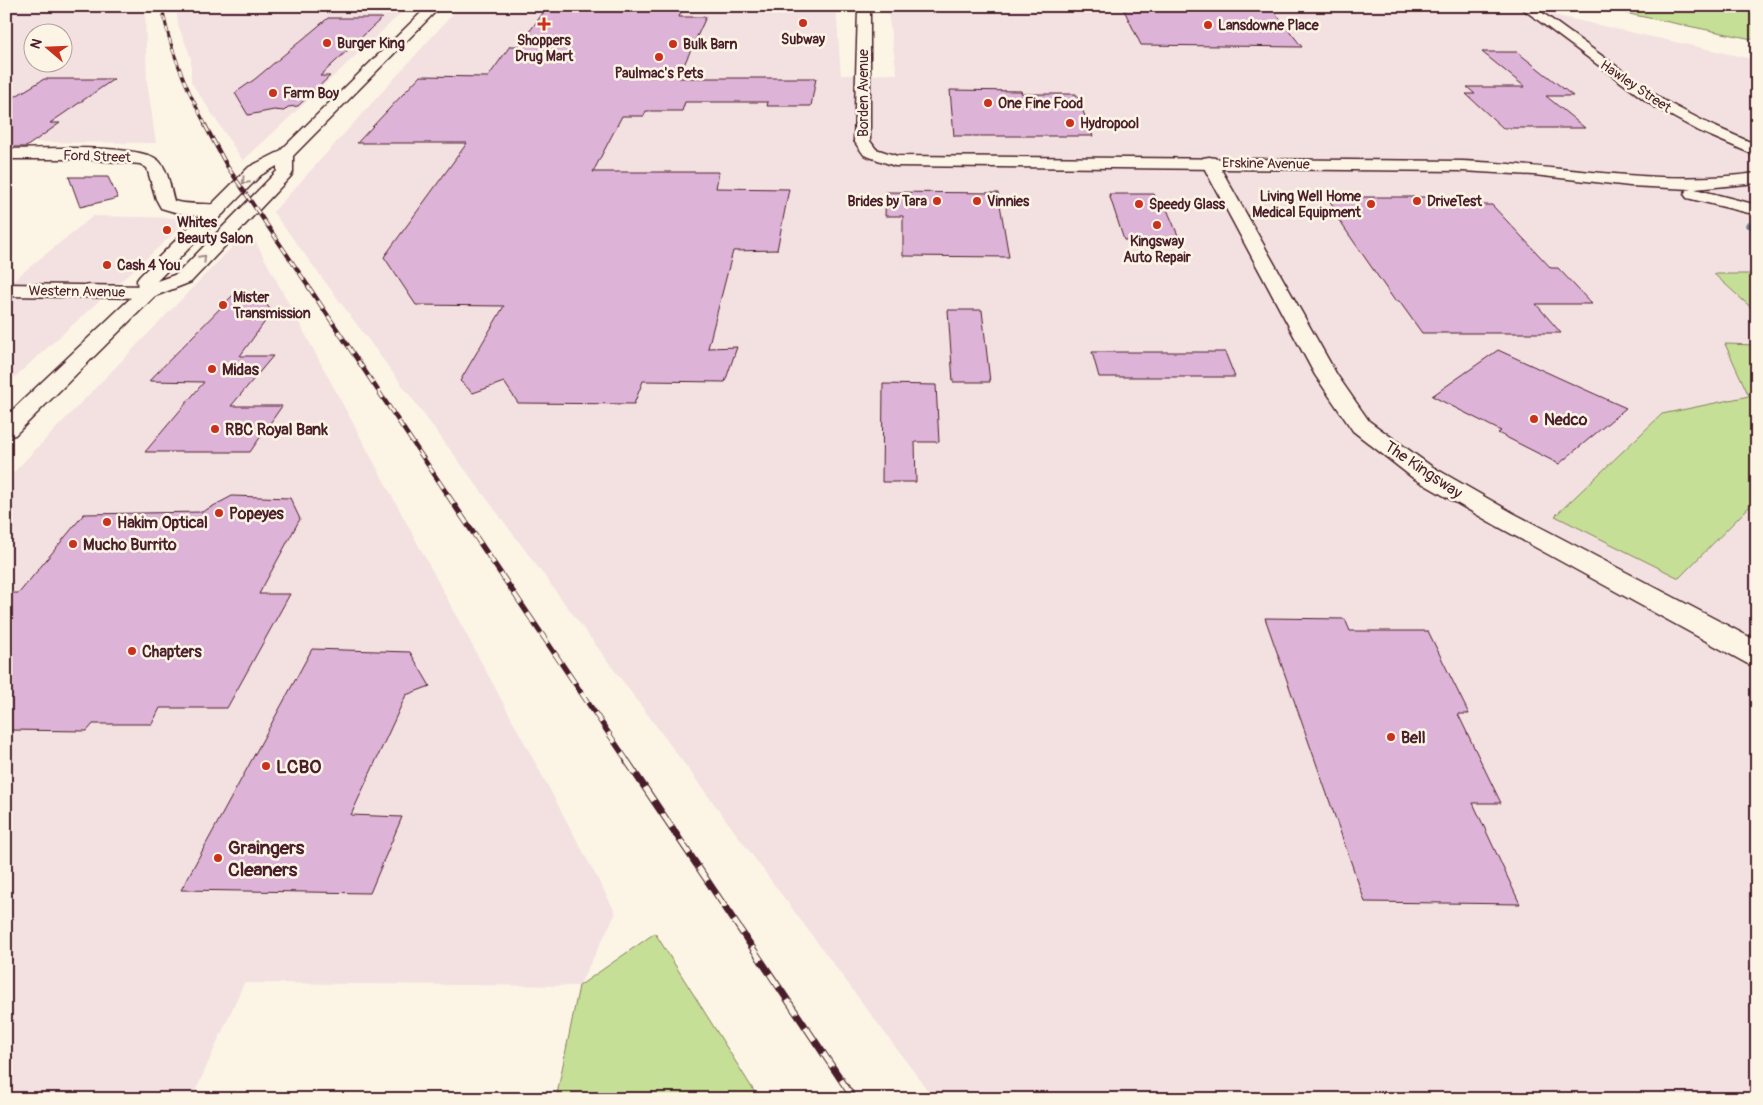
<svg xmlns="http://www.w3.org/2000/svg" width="1763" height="1105" viewBox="0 0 1763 1105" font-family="Pangolin,sans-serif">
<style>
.built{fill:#f3e1e1;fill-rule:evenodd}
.green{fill:#c5df96;stroke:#887f60}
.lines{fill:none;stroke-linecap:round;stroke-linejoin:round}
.stream{stroke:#67878f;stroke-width:5.5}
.building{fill:#deb3d8;stroke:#4a1f2b}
.minor-casing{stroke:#4a1f2b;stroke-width:3}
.tertiary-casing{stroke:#4a1f2b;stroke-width:3}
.secondary-casing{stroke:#4a1f2b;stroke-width:3}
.minor{fill:#fcf5e5;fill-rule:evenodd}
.tertiary{fill:#fcf5e5;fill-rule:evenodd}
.secondary{fill:#fcf5e5;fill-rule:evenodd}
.rail-far4-casing{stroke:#4a1f2b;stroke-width:3}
.rail-far3-casing{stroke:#4a1f2b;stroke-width:4}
.rail-far2-casing{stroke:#4a1f2b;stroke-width:4.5}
.rail-far1-casing{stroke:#4a1f2b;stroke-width:5.5}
.rail-casing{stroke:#4a1f2b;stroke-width:7}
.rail-far4{stroke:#fcf5e5;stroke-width:2;stroke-dasharray:5.5;stroke-linecap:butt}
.rail-far3{stroke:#fcf5e5;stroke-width:2.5;stroke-dasharray:8;stroke-linecap:butt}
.rail-far2{stroke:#fcf5e5;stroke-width:3;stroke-dasharray:9;stroke-linecap:butt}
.rail-far1{stroke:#fcf5e5;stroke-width:4;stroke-dasharray:12;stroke-linecap:butt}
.rail{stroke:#fcf5e5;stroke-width:5;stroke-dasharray:16;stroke-linecap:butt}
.oneway{stroke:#a38a88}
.poi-dot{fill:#c8321e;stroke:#fcf5e5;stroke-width:2}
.labels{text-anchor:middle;stroke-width:5;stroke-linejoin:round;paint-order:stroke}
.far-poi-label{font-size:14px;font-weight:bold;fill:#4a1f2b;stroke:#fcf5e5;text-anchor:start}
.far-street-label{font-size:14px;fill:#4a1f2b;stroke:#fcf5e5}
.poi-label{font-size:16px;font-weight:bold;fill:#4a1f2b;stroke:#fcf5e5;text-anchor:start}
.street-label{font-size:16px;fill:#4a1f2b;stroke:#fcf5e5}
.near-poi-label{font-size:19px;font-weight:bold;fill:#4a1f2b;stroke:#fcf5e5;text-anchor:start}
</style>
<rect width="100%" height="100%" fill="#fcf5e5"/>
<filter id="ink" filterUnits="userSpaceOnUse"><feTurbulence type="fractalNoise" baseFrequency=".02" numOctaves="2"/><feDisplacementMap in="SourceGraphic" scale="10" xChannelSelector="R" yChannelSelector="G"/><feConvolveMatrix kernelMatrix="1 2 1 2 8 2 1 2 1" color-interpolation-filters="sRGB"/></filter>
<g filter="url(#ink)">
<path class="built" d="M6 6H145L147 81 156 143 6 142ZM32 32H62V62H32Z
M176 6H409L243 161 191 82V58L178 25Z
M460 6H836L841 75 897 74 887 6H1512L1757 60V1099H934L273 212Z
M93 216 191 218 6 385V286Z
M252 235 616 913 579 986 244 983 192 1099H6V480L234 245Z"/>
<path class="green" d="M1590 6H1745L1757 13V40Z
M1714 274H1757V313Z
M1725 344 1757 345V499L1679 578 1555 516 1662 414 1749 396Z
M655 933 759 1099H556L579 986Z"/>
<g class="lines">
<path class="stream" d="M1748 225 1757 227"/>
</g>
<path class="building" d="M548 6H684L679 17H706L678 78H816L811 106H767L768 102H685L682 111H646L644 116H622L593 172H719L716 188 789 189 777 250 733 251 708 348 737 347 725 382 643 381 634 404 518 403 504 382 473 393 460 381 504 306 416 305 384 257 467 143H357L420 76 488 77 510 46H519Z
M1122 6H1270L1302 47 1141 45Z
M328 18H382L320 76H330L298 106 288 107 284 111 274 110 248 115 235 93 255 79Z
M1482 52H1517L1573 96H1546L1585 128H1503L1466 94H1475L1467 87H1525Z
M44 79H114L50 123H60L26 147H6V102Z
M950 90 1021 91 1022 94H1076L1093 136H954Z
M69 177H108L118 198 80 207Z
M886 192 998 193 1009 257 903 256V216H885Z
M1109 194H1154L1157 200H1163L1180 240H1124Z
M1327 197H1441L1448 205H1492L1551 268H1558L1592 304H1536L1561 333H1422L1399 301H1395L1336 216H1340Z
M235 293 259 294 272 312 240 356H273L231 406H282L250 452H145L204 382 149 381Z
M948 310H982L990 382H953Z
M1498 350 1566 381 1626 408 1559 464 1498 433 1501 431 1432 396Z
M1092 352H1225L1235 377H1099Z
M883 384 936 385 939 442H915L916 482H882Z
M232 496 290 498 300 519 259 594H290L227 708H160L152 724H93L87 731 6 730V593H19L84 514 202 512Z
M1265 618 1345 619 1350 631H1428L1469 714H1458L1501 803H1473L1520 904 1365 902Z
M312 649 410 652 430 686 406 695 351 815 402 817 370 893 181 890Z"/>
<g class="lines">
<g class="minor-casing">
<path id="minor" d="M1519 6H1533L1663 100 1711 125 1757 145V156L1699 131 1653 106Z
M6 149C35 149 141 143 159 161 169 171 170 188 174 201 190 206 207 202 223 206L226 210 223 214C204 219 179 214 161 208L156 199 147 168 140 164 84 159H6Z
M1209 157 1215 158 1217 162 1337 375 1369 421 1431 466 1513 513 1757 641V667L1746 663 1495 525 1413 478 1353 431 1315 375 1201 162 1203 158Z
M6 284 148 286 155 288 158 292 155 296 148 298 6 296Z"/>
</g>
<g class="tertiary-casing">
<path id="tertiary" d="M855 6H868L870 10V141L876 149 897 156 1462 161C1561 165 1658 187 1757 173V183L1695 189 1757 205V215L1687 198 1684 194 1687 190 1691 189 1630 186 1534 175 1462 171 895 166 864 155 854 141 858 10Z"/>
</g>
<g class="secondary-casing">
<path id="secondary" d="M428 6H441L293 156V172L291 176 191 282 155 296 15 435 6 437V416L138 291 137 280 140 276 249 167 279 152ZM277 166V171L177 274 157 281 261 175Z"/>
</g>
<use href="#minor" class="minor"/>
<use href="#tertiary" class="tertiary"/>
<use href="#secondary" class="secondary"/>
<g class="rail-far4-casing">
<path id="rail-far4" d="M162 6C169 49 186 87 206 126"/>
</g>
<g class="rail-far3-casing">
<path id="rail-far3" d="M205 125 227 166 309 287"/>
</g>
<g class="rail-far2-casing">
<path id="rail-far2" d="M308 286 448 495"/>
</g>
<g class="rail-far1-casing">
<path id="rail-far1" d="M447 494 628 762"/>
</g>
<g class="rail-casing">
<path id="rail" d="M627 761 854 1099"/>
</g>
<use href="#rail-far4" class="rail-far4"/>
<use href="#rail-far3" class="rail-far3"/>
<use href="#rail-far2" class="rail-far2"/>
<use href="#rail-far1" class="rail-far1"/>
<use href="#rail" class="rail"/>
</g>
<defs><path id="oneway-chevron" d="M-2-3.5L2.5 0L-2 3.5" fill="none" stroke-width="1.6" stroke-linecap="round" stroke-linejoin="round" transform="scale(1.25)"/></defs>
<g class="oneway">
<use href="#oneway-chevron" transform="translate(245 181) rotate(134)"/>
<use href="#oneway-chevron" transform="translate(203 258) rotate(-46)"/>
</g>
</g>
<g class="poi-dot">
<circle cx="803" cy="23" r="5"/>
<path d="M541.5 16.5h5v5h5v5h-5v5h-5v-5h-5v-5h5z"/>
<circle cx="1208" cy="25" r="5"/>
<circle cx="327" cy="43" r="5"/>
<circle cx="673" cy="44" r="5"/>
<circle cx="659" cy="57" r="5"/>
<circle cx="273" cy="93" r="5"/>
<circle cx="988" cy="103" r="5"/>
<circle cx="1070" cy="123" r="5"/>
<circle cx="937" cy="201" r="5"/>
<circle cx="977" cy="201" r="5"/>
<circle cx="1417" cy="201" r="5"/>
<circle cx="1139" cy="204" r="5"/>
<circle cx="1371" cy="204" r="5"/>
<circle cx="1157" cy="225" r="5"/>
<circle cx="167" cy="230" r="5"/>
<circle cx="107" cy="265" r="5"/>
<circle cx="223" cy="305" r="5"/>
<circle cx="212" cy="369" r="5"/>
<circle cx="1534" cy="419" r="5"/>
<circle cx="215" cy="429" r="5"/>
<circle cx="219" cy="513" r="5"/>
<circle cx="107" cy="522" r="5"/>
<circle cx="73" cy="544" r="5"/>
<circle cx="132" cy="651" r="5"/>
<circle cx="1391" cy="737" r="5"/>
<circle cx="266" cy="766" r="5"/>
<circle cx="218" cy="858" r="5"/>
</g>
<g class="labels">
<g class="far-poi-label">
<text x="1218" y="30">Lansdowne Place</text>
<text x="803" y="44" text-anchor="middle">Subway</text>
<text x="544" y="45" text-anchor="middle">Shoppers<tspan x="544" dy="16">Drug Mart</tspan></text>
<text x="337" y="48">Burger King</text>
<text x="683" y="49">Bulk Barn</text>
<text x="659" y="78" text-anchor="middle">Paulmac's Pets</text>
<text x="283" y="98">Farm Boy</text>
<text x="998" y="108">One Fine Food</text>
<text x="1080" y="128">Hydropool</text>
<text x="1361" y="201" text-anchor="end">Living Well Home<tspan x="1361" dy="16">Medical Equipment</tspan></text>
<text x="927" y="206" text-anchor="end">Brides by Tara</text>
<text x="987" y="206">Vinnies</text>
<text x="1427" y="206">DriveTest</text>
<text x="1149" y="209">Speedy Glass</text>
<text x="177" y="227">Whites<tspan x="177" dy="16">Beauty Salon</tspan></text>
<text x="1157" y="246" text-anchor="middle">Kingsway<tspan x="1157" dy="16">Auto Repair</tspan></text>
<text x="117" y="270">Cash 4 You</text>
<text x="233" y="302">Mister<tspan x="233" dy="16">Transmission</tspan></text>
</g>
<g class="far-street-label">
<text transform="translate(1636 86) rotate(34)" y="5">Hawley Street</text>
<text transform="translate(863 93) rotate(-90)" y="5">Borden Avenue</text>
<text transform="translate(97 156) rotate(2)" y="5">Ford Street</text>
<text transform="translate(1266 163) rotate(1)" y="5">Erskine Avenue</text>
<text transform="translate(77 291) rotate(1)" y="5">Western Avenue</text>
</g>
<g class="poi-label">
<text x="222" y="375">Midas</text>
<text x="1544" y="425">Nedco</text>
<text x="225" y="435">RBC Royal Bank</text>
<text x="229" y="519">Popeyes</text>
<text x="117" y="528">Hakim Optical</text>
<text x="83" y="550">Mucho Burrito</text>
<text x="142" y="657">Chapters</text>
<text x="1401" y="743">Bell</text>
</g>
<g class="street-label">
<text transform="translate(1424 469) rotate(34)" y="6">The Kingsway</text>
</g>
<g class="near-poi-label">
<text x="276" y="773">LCBO</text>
<text x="228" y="854">Graingers<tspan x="228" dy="22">Cleaners</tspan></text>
</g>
</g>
<rect width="1763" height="1105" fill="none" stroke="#fcf5e5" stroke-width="25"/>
<rect x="12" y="12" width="1738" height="1080" fill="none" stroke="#4a1f2b" stroke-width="2" filter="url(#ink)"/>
<g transform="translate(48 48) rotate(289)"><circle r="24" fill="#fcf5e5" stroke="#b59f9b"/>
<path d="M0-4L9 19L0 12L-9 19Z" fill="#c8321e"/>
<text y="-8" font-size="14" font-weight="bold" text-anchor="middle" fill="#4a1f2b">N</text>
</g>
</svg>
